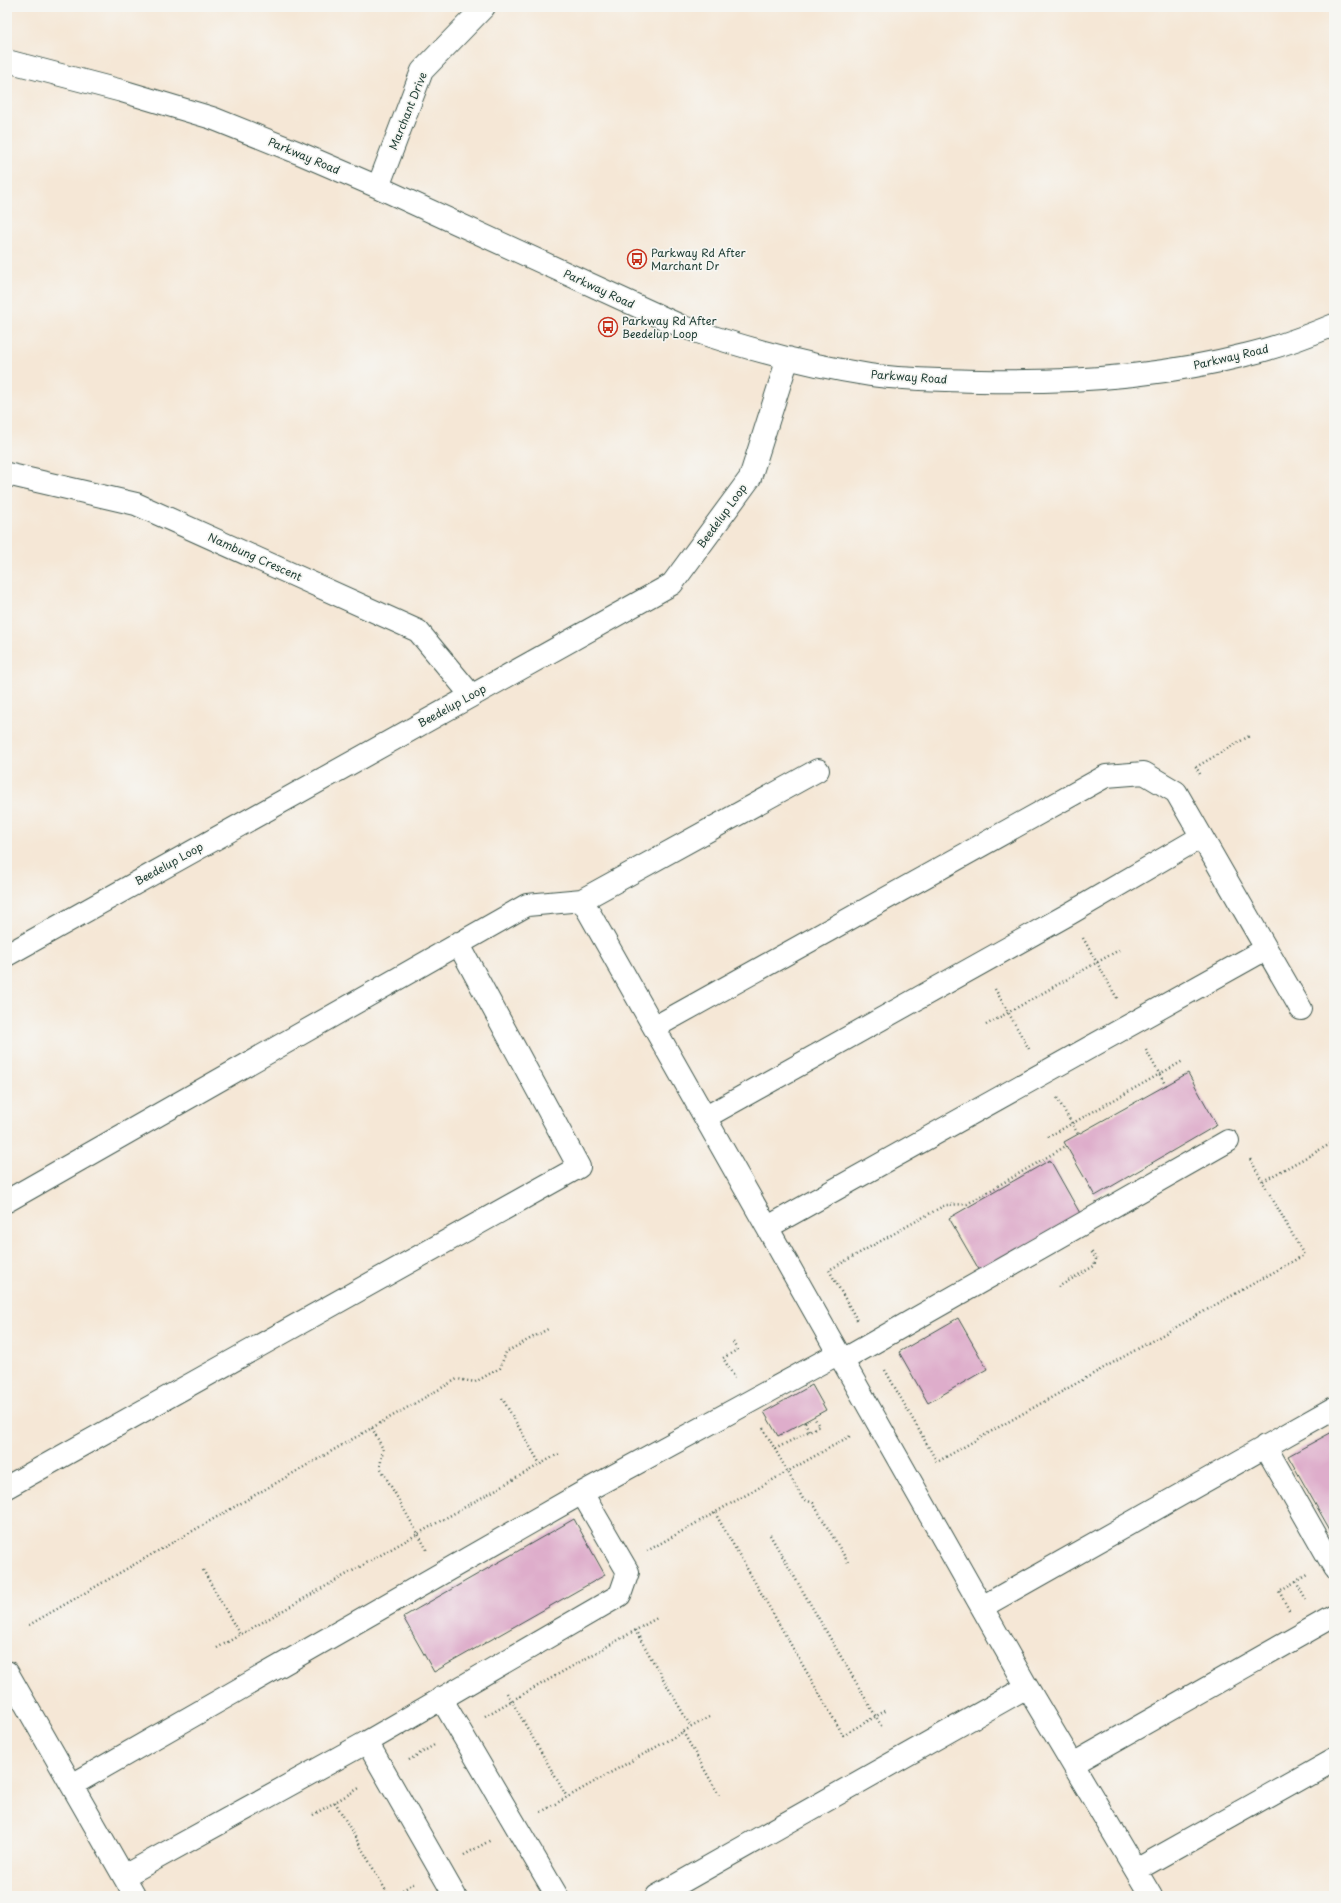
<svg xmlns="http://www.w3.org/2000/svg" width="1341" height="1903" viewBox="0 0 1341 1903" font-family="'Playpen Sans',sans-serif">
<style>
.building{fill:#deadcb}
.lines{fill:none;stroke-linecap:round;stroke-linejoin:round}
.minor-casing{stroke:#3f564c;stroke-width:24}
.path{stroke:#3f564c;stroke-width:2.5;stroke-dasharray:1 3;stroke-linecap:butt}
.minor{stroke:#fff;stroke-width:22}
.labels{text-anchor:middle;stroke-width:3.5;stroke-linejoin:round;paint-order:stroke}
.street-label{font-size:11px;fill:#1f3d34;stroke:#f6f6f2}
.poi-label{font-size:11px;fill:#1f3d34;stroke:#f6f6f2;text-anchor:start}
</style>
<rect width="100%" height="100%" fill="#f6f6f2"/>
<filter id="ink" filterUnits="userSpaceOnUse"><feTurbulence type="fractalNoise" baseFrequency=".025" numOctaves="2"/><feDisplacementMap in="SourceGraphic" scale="8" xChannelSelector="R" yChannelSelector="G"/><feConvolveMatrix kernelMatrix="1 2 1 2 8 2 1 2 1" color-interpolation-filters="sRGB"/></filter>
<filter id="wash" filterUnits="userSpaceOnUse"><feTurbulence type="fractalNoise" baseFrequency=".012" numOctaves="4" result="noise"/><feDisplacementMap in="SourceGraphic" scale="16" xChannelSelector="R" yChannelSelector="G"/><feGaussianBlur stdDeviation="0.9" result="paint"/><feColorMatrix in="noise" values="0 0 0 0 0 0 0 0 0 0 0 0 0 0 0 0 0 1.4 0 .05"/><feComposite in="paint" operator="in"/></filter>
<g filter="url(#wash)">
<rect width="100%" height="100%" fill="#f5e7d6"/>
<g id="blocks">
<path class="building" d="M1188 1073 1217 1125 1095 1196 1064 1142Z
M1050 1160 1081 1215 981 1273 949 1218Z
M958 1318 987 1369 928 1403 899 1352Z
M812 1385 826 1410 778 1436 764 1412Z
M1334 1431V1537L1288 1456Z
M574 1519 605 1575 434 1672 403 1617Z"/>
</g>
</g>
<g filter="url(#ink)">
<use href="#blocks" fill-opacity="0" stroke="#3f564c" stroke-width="1"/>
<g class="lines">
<g class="minor-casing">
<path id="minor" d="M7 61 122 91 212 118 299 153 378 187 683 327C744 348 806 365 870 375 906 380 944 380 980 381 1069 383 1159 377 1245 355 1276 348 1305 337 1334 325
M378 187 422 71 484 7
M7 474 136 504 418 631 471 695
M582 900 1027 1687 1151 1896
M7 955 672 584 750 478 788 358
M655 1027 1106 776 1144 773 1176 792 1301 1009
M706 1117 1069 914 1201 837
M7 1201 527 905 582 900 818 770
M768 1227 1266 949
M843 1360 1228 1141
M1265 1446 1334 1567
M7 1487 579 1167 458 943
M982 1607 1334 1408
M7 1672 135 1896
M441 1698 557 1896
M367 1742 455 1896
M1073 1764 1334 1616
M72 1785 582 1493 839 1353
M1136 1870 1334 1759
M124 1876 367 1742 620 1595 628 1572 582 1493
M657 1896 1027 1687"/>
</g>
<path class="path" d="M1200 774 1196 767 1251 735
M1083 938 1118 1000
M995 989 1029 1049
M986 1025 1119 950
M1146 1050 1166 1086
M1057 1098 1078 1134
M1048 1137 1183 1061
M1263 1181 1334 1142
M1058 1287 1094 1266 1096 1259 1091 1251
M857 1320 829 1270 945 1205 967 1204 1066 1146
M733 1342 737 1350 723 1358 735 1378
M885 1370 937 1462 1304 1255 1250 1159
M502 1398 540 1464
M805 1422 809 1431
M372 1428 383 1449 380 1467 427 1550
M763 1428 803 1499 813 1503 849 1564
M775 1449 819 1426 814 1417
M715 1513 843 1735 887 1710
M770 1535 882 1727
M647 1551 852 1435
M203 1570 240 1635
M1296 1582 1306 1600
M1289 1610 1279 1591 1307 1575
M29 1625 457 1379 475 1382 500 1368 506 1352 548 1329
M635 1630 691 1727
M217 1648 560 1453
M507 1693 567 1797
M485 1716 657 1618
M683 1732 719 1795
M409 1760 436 1744
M335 1802 389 1896
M541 1812 711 1716
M313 1815 361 1787
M464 1855 491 1840
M392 1896 415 1883"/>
<use href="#minor" class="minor"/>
</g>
</g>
<defs>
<g id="bus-ring" transform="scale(1)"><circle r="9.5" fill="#f6f6f2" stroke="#c8321e" stroke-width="1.5"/><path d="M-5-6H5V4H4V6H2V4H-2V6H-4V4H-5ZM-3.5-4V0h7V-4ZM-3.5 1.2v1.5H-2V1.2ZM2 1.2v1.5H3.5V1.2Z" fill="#c8321e"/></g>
</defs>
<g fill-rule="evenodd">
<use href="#bus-ring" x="637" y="259"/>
<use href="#bus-ring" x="608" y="327"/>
</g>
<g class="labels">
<g class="street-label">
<text transform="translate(408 111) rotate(-68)" y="4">Marchant Drive</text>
<text transform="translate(304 156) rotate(23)" y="4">Parkway Road</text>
<text transform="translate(599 289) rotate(25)" y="4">Parkway Road</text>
<text transform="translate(1231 357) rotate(-13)" y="4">Parkway Road</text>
<text transform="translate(909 377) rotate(4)" y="4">Parkway Road</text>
<text transform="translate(722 516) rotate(-54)" y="4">Beedelup Loop</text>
<text transform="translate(255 557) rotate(24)" y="4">Nambung Crescent</text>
<text transform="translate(452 706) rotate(-29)" y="4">Beedelup Loop</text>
<text transform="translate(169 864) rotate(-29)" y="4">Beedelup Loop</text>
</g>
<g class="poi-label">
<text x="651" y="257">Parkway Rd After<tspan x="651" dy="13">Marchant Dr</tspan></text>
<text x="622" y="325">Parkway Rd After<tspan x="622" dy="13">Beedelup Loop</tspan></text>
</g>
</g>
<rect width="1341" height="1903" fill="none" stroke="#f6f6f2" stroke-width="24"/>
</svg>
